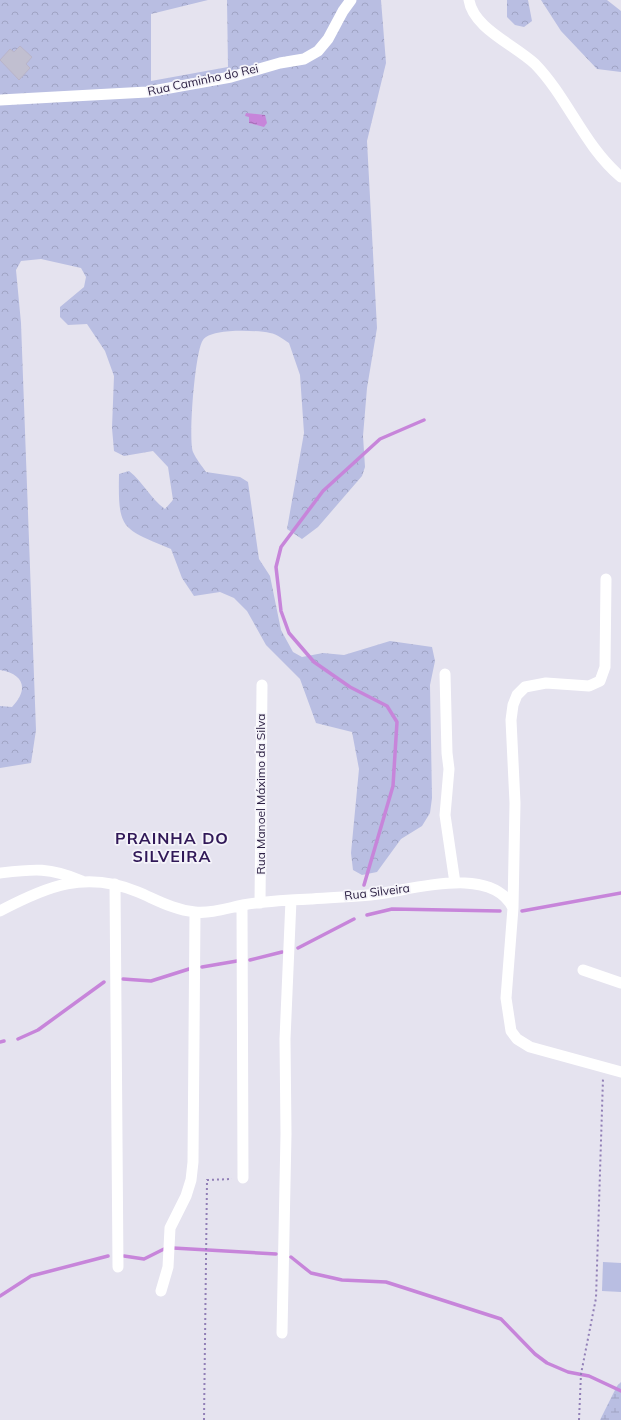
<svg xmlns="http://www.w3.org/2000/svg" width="621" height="1420" viewBox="0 0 621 1420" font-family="Mulish,sans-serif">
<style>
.green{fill:#b9bee2}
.forest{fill:url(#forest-crowns)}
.wetland{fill:url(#wetland-marsh)}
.water{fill:url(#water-ripples)}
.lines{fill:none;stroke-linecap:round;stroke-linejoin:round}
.stream{stroke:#c785da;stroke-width:3.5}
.building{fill:#c1bfd0;stroke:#b9b4c9}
.path{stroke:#917fb6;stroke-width:2;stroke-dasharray:2 3;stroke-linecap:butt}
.minor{stroke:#fff;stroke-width:11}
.labels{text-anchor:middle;stroke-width:3.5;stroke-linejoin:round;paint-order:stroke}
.street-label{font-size:12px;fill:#2c2043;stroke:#f5f4fa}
.district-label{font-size:16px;font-weight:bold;letter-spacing:1px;fill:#311958;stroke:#f5f4fa}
</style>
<defs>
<pattern id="forest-crowns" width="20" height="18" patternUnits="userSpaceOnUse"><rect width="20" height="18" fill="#b9bee2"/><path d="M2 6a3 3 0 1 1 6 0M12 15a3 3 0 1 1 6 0" fill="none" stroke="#9fa3c3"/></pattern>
<pattern id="wetland-marsh" width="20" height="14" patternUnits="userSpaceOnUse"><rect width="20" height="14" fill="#b9bee2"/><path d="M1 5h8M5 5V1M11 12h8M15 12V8" fill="none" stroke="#9fa3c3"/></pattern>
<pattern id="water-ripples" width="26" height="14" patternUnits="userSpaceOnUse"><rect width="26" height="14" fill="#c785da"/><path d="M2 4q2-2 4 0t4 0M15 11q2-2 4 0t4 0" fill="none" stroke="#a26cb2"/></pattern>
</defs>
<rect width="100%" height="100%" fill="#e5e3ef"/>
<path class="green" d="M603 1262 621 1263V1292L602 1291Z"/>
<path class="forest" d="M0 0H208L151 14V81L228 67 227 0H381L386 63 367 141 377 328 367 388 363 436 365 467 362 476 318 527 302 539 287 529 304 433 300 375 289 343C284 340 277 334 270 333 256 330 211 328 203 340 195 350 188 440 193 452 196 459 202 466 206 472L240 477 248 482 259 559 270 576 281 630 293 652 302 657 323 653 344 655 390 641 432 647 435 661 430 685 432 798 430 813 422 826 401 839 377 872 362 875 353 870 351 853 359 769 352 732 316 723 300 679 266 645 247 611 234 598 220 592 194 596 182 578 171 549C121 528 118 530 119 474L129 471C143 482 150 498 165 509L173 500 168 467 153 451 124 456 114 451 112 428 114 376 105 351 87 324 68 325 60 317V307L84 287 86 277 81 268 41 259 21 261 16 270 21 323 36 730 31 763 0 768V706L12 707C29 689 24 674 0 670Z
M507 0H528L532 21 524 27 515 25 507 17Z
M541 0H607L621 11V72L597 69 561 31Z"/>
<path class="wetland" d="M621 1382V1420H600L617 1386Z"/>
<path class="water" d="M246 113 265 115 267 123 264 127 249 123V117L245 116Z"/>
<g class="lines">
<path class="stream" d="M364 885 393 786 397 722 387 706 350 687 314 662 289 633 281 611 276 567 281 547 323 491 380 439 424 420
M522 911 621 893
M367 915 392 909 500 911
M298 948 354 919
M250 960 282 952
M202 967 237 961
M123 979 151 981 189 969
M18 1039 38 1030 104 982
M0 1042 4 1041
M173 1248 276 1254
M124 1256 144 1259 164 1249
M291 1257 311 1273 342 1280 386 1282 501 1319 535 1354 547 1363 568 1372 589 1376 621 1391
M0 1296 31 1276 108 1256"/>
</g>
<path class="building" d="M20 46 32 57 26 64 30 68 19 80 0 60 10 49 14 52Z"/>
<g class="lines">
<path class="path" d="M204 1420 207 1180 232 1179
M579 1420 581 1374 596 1298 603 1078"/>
<path class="minor" d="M469 0C473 28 515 45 535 64 568 98 584 146 621 177
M0 100 147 92 231 77 280 63 304 59 318 51 328 39 343 11 351 0
M445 674 447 753 449 769 445 815 455 883
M0 873C34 869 49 867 82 881
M115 884 118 1267
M260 903 262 685
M242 905 243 1178
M513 908 515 803 511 720 513 705 517 695 525 687 546 683 589 686 600 681 605 667 606 579
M0 911C47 886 86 870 138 892 157 900 174 910 195 912 210 914 228 908 243 905 265 901 289 900 312 899 334 897 356 897 378 894 415 889 492 865 513 908L506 998 511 1031 517 1039 530 1047 621 1072
M583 970 621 983
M161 1291 168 1267 170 1228 186 1196 191 1180 193 1162 195 913
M282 1333 286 1134 285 1039 291 900"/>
</g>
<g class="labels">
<g class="street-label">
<text transform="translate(203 80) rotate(-12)" y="4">Rua Caminho do Rei</text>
<text transform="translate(261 794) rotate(-90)" y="4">Rua Manoel Máximo da Silva</text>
<text transform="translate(377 892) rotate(-7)" y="4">Rua Silveira</text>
</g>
<g class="district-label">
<text x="172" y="844">PRAINHA DO<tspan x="172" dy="18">SILVEIRA</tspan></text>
</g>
</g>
</svg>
